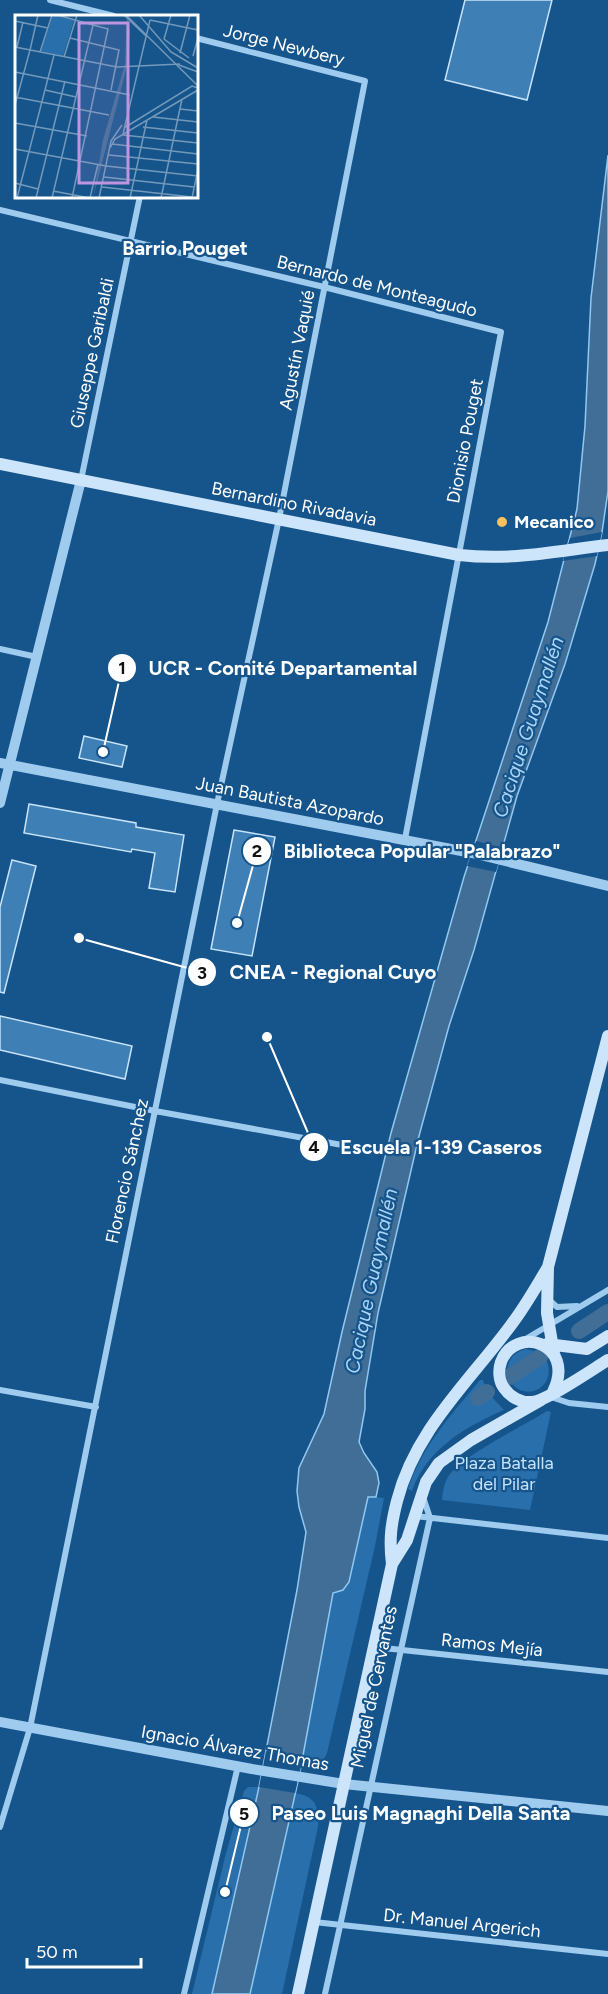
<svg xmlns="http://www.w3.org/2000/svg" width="608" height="1994" viewBox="0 0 608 1994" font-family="Figtree,sans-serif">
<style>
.green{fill:#286fab}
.water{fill:#406e96;stroke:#91c8f2;stroke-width:1.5}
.pier{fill:#16558c}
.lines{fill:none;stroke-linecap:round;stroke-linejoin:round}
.canal{stroke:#406e96;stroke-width:16}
.building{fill:#3e7fb5;stroke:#c6e3fb;stroke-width:1.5}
.minor{stroke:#9fcbef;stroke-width:6}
.tertiary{stroke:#9fcbef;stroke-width:10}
.secondary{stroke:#cde5fb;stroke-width:12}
.poi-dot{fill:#ffc15e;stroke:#16558c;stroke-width:2}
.labels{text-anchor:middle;stroke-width:4.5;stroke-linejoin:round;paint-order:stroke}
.street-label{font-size:18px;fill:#fff;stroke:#16558c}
.poi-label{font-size:18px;font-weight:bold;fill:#fff;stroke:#16558c;text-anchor:start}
.park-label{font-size:18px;fill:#c6e3fb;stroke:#16558c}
.neighbourhood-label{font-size:20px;font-weight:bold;fill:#fff;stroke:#16558c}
.water-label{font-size:20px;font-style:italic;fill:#abd5f6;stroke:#16558c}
.inset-road{fill:none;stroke:#7399ba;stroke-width:1.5}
.view{fill:#bd96df;fill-opacity:0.15;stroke:#bd96df;stroke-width:3}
.inset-edge{fill:none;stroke:#fff;stroke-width:3}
.leader{fill:none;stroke:#fff;stroke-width:2}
.callout-dot{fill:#fff;stroke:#16558c;stroke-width:2}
.mark-label{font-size:18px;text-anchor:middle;font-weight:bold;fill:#111}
.callout-label{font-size:20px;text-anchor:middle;font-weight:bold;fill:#fff;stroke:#16558c;stroke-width:4.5;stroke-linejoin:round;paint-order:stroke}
</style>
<rect width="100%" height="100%" fill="#16558c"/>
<path class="green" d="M526 1349 539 1352 507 1373C507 1360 514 1352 526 1349Z
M546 1359C558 1385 528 1404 510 1382Z
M480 1380H483L485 1387 475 1395 481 1400 490 1395 504 1410C466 1426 426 1450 412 1491L408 1489C422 1446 452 1414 480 1380Z
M547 1411 551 1412 530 1510 442 1500C443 1491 444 1482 450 1474 466 1454 523 1426 547 1411Z
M368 1496 384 1498 375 1546 327 1753C322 1765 313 1768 301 1767L333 1592H338L349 1582Z
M248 1787H259L212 1994H192L226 1853 244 1791Z
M295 1793C317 1797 319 1807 318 1827L282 1994H250Z"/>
<path class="water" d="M608 155V491L602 532 595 564 565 664 517 796 474 950 449 1026 419 1136 378 1313 365 1391V1409L359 1442 364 1453 377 1472 379 1483 376 1497H368L349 1582 343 1590 333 1593 299 1777 250 1994H212L259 1787 297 1590 306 1532 299 1507 297 1491 299 1468 324 1414 342 1332 391 1133 464 877 548 622 577 509 585 426 591 298Z"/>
<path class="pier" d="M602 532 597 556 563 561 570 538Z
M476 841 503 848 496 872 467 866Z
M266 1751 303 1758 295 1793 259 1787Z"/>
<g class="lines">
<path class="canal" d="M579 1331 608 1312
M509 1377 540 1357
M478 1398 487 1392"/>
</g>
<path class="building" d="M465 0H552L527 100 445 80Z
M84 736 127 746 122 767 79 758Z
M29 804 136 823V827L184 835 175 892 149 888 155 853 132 849 131 852 24 833Z
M234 830 275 837 252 956 211 949Z
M12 860 36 866 4 993 0 992V907Z
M0 1016 132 1046 125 1079 0 1050Z"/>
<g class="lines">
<path class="minor" d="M50 0 114 16
M0 210 324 287 501 332 405 839
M81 480 140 196
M0 649 37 657
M0 1080 155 1111 375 1151
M548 1299 557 1307 577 1306
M524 1340 608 1290
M0 1390 96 1407
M551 1397 569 1403 608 1407
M415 1516 608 1538
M374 1647 608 1672
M0 1827 30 1728 217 804 279 519 365 81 196 38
M314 1922 608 1954
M184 1994 238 1766
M325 1994 430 1518 423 1497"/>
<path class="tertiary" d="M0 763 472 853 608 886
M0 803 81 480
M0 1722 252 1769 344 1784 608 1811"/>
<path class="secondary" d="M0 464 459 555C512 561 556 551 608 545
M547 1344 587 1349 608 1336
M554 1354 547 1313 548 1267 608 1036
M553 1392C577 1343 515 1324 501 1362 498 1371 499 1381 504 1388 510 1397 521 1403 532 1402 547 1401 593 1369 608 1360
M392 1564C389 1540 391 1524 397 1501 415 1430 469 1382 511 1325 525 1307 536 1287 548 1267
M298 1994 392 1564 407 1540 426 1482 439 1463 471 1440 541 1400"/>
</g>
<circle class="poi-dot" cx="502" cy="522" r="6"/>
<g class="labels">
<g class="street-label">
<text transform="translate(284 45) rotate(14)" y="6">Jorge Newbery</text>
<text transform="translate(377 286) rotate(14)" y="6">Bernardo de Monteagudo</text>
<text transform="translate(297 350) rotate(-79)" y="6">Agustín Vaquié</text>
<text transform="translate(92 353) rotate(-78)" y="6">Giuseppe Garibaldi</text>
<text transform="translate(465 441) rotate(-79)" y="6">Dionisio Pouget</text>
<text transform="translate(294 504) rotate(11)" y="6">Bernardino Rivadavia</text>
<text transform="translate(290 801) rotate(11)" y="6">Juan Bautista Azopardo</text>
<text transform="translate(127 1171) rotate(-78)" y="6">Florencio Sánchez</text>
<text transform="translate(492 1645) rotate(6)" y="6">Ramos Mejía</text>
<text transform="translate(374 1687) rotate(-78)" y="6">Miguel de Cervantes</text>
<text transform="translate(235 1748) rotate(10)" y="6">Ignacio Álvarez Thomas</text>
<text transform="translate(462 1923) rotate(6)" y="6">Dr. Manuel Argerich</text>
</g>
<g class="poi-label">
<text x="514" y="528">Mecanico</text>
</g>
<g class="park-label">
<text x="504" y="1469">Plaza Batalla<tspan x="504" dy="21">del Pilar</tspan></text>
</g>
<g class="neighbourhood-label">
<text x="185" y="255">Barrio Pouget</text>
</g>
<g class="water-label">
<text transform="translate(528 727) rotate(-72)" y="7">Cacique Guaymallén</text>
<text transform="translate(371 1281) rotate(-78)" y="7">Cacique Guaymallén</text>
</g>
</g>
<g transform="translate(15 15)">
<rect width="183" height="183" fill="#16558c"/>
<path d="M38 0 59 5 48 41 26 36Z" fill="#286fab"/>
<path d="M112 0 115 16 112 51 78 183 88 125 110 49Z" fill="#406e96"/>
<path class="inset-road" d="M42 0 93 14 57 183M109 0 131 21M111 0 183 71M124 0 156 37 183 53M135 5 183 15M0 6 33 13M55 23 104 35 96 75M149 24 174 43M149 24 156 0M0 32 102 52 165 49M2 32 8 7M15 35 23 0M25 37 37 0M165 38 175 0M178 41 183 23M49 42 62 0M164 50 183 57M0 57 115 80M30 75 61 82M0 82 94 100M0 90 15 35M165 94 183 96M138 102 183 107M0 108 72 121M128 112 183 118M109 113 177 71 183 73M108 119 135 5M108 120 183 128M97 129 183 139M95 133 100 124 183 75M0 134 91 151 183 161M94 140 183 149M89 162 179 172M0 168 23 174M87 172 177 182M38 176 75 183M2 183 39 40M21 183 50 66M37 183 78 10M75 183 83 149M84 183 96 126 107 110M115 183 132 105M146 183 167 84M177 183 183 154"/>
<path class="view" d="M64 8H113V168H64Z"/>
<rect width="183" height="183" class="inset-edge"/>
</g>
<path class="leader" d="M103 752L122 668M237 923L257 851M79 938L202 972M267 1037L314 1147M225 1892L244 1813"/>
<g class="callout-dot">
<circle cx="103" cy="752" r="6"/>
<circle cx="237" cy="923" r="6"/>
<circle cx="79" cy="938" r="6"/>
<circle cx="267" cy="1037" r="6"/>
<circle cx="225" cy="1892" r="6"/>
<circle cx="122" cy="668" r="15"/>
<circle cx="257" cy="851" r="15"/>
<circle cx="202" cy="972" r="15"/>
<circle cx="314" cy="1147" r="15"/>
<circle cx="244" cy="1813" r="15"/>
</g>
<g class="mark-label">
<text x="122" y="674">1</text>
<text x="257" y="857">2</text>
<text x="202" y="979">3</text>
<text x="314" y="1153">4</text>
<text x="244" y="1820">5</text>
</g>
<g class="callout-label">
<text x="283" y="675">UCR - Comité Departamental</text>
<text x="422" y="858">Biblioteca Popular "Palabrazo"</text>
<text x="333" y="979">CNEA - Regional Cuyo</text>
<text x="441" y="1154">Escuela 1-139 Caseros</text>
<text x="421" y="1820">Paseo Luis Magnaghi Della Santa</text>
</g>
<path d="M27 1958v9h114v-9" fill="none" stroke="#ffffff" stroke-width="3"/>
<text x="36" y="1958" font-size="18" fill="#ffffff" stroke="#16558c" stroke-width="4.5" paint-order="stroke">50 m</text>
</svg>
